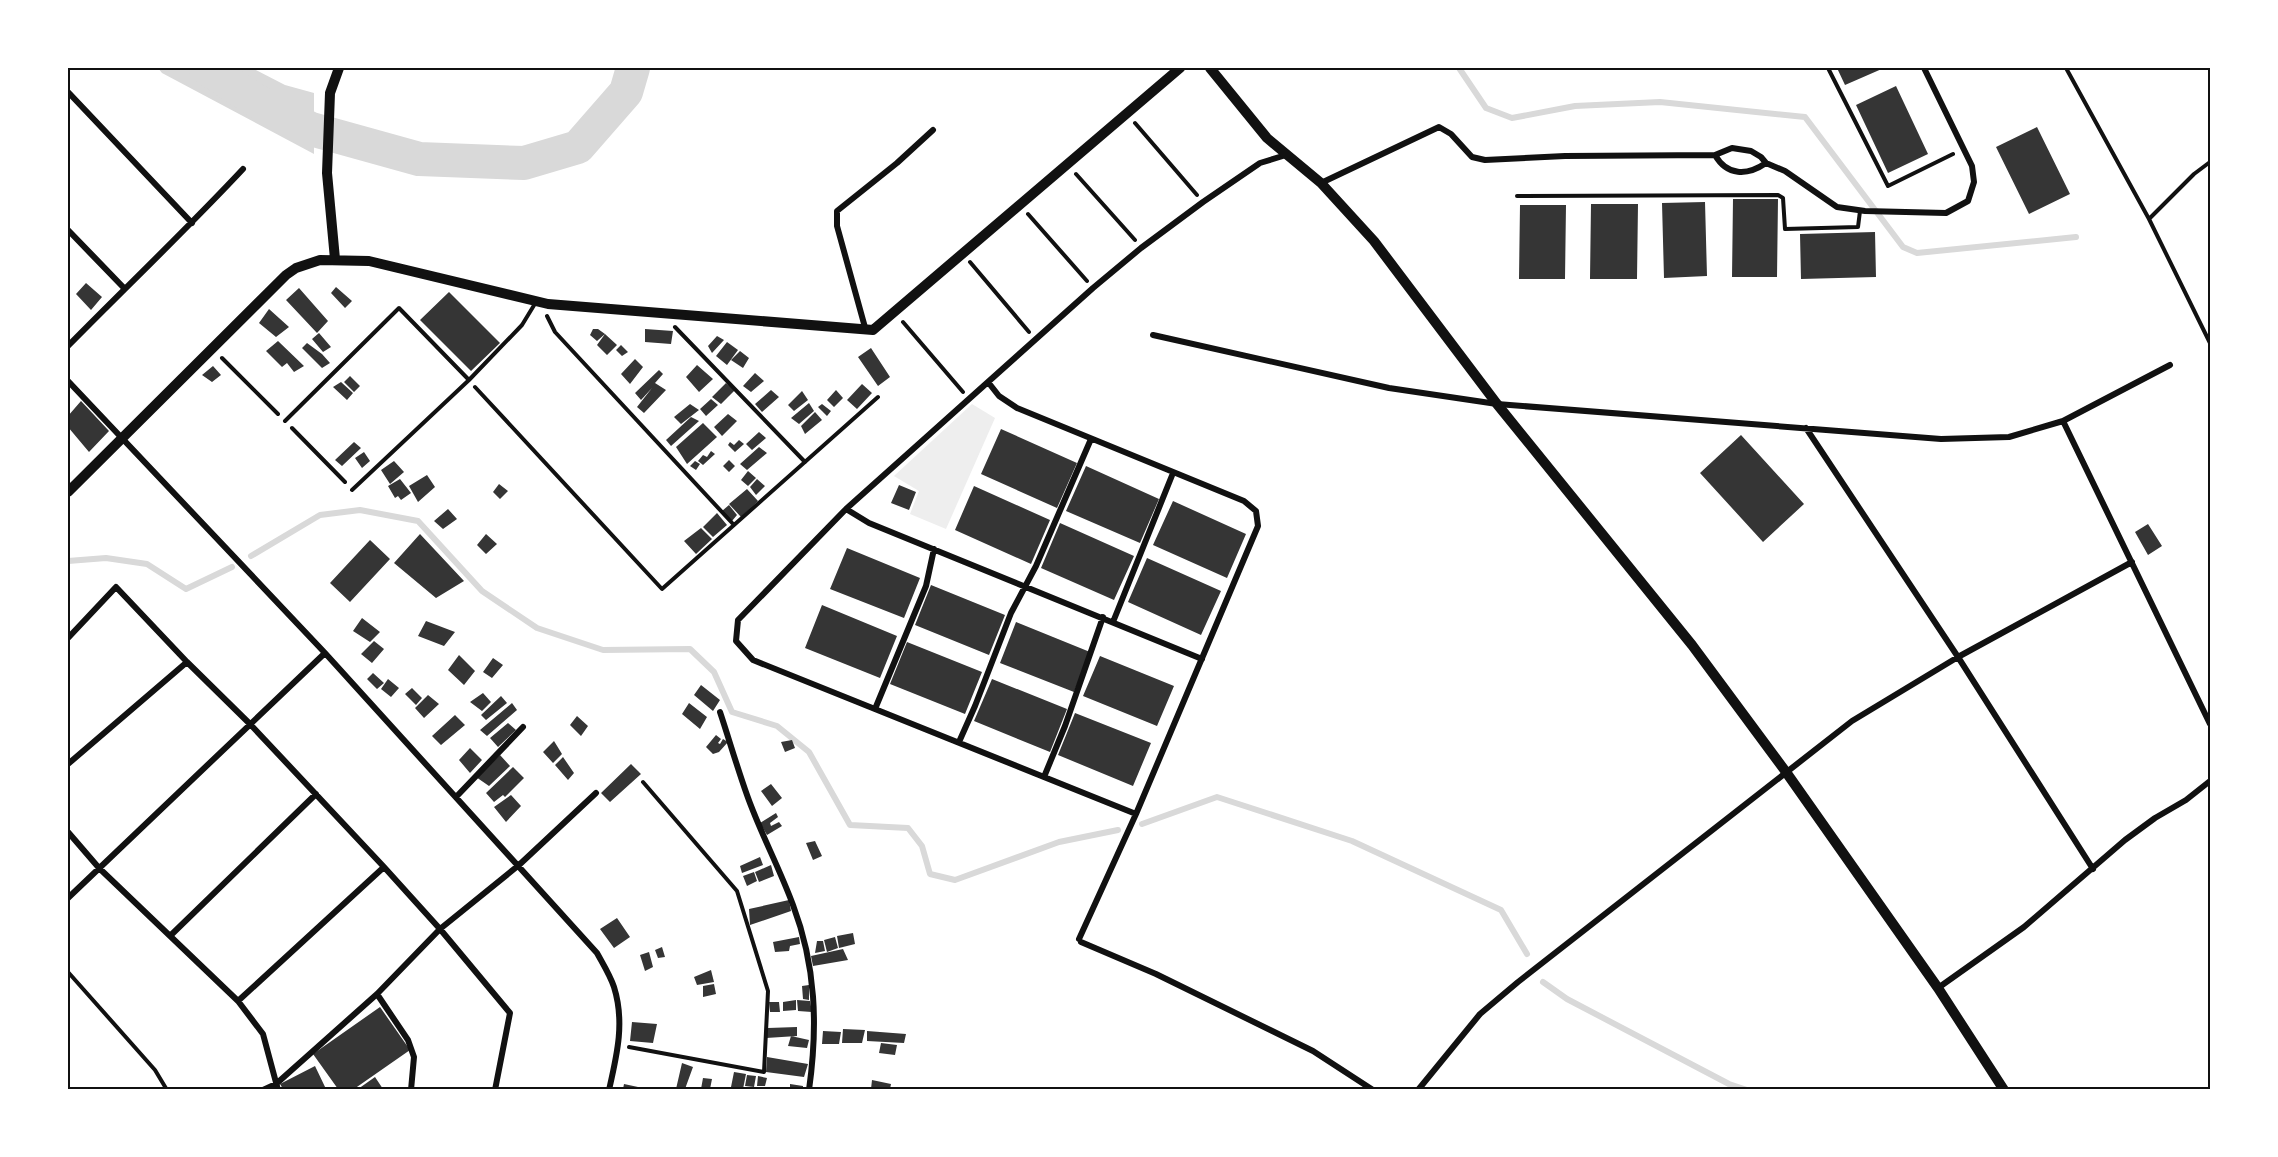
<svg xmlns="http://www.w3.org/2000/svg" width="2278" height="1157" viewBox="0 0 2278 1157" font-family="Jost,sans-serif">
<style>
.green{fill:#eee}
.water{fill:#d9d9d9}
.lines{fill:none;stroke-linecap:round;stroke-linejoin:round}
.stream{stroke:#d9d9d9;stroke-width:6}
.river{stroke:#d9d9d9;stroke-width:34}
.building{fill:#353535}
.path{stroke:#111;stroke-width:4}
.service{stroke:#111;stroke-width:4}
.minor{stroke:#111;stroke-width:6}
.tertiary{stroke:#111;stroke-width:10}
.neatline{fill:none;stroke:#111;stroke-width:2}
</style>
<rect width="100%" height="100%" fill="#fff"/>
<path class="green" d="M972 404 995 418 946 529 910 514 919 491 894 476Z"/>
<path class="water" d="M158 68H252L285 85 314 93V154L162 73Z"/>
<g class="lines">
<path class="stream" d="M1459 68 1486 108 1512 118 1575 106 1660 102 1805 117 1903 247 1917 253 2076 237
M251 556 320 515 360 510 418 521 482 591 537 628 603 650 690 649 714 672 732 712 777 726 809 752 850 825 908 828 922 846 930 874 955 880 1059 842 1118 830
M68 561 106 558 147 564 186 589 232 567
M1142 824 1217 797 1352 841 1501 910 1527 954
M1543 982 1567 999 1729 1084 1747 1090"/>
<path class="river" d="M206 68 265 106 311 129 419 159 524 163 578 147 626 92 633 68"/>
</g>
<path class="building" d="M1837 68H1884L1845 85Z
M1896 86 1928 154 1888 173 1856 105Z
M2037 127 2070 194 2029 214 1996 147Z
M1733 199H1778L1777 277H1732Z
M1705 202 1707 276 1664 278 1662 203Z
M1591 204H1638L1637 279H1590Z
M1520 205H1566L1565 279H1519Z
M1875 232 1876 277 1801 279 1800 234Z
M86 283 102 297 91 310 76 294Z
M336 287 352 301 345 308 331 293Z
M299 288 328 321 317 333 286 300Z
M449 292 500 343 471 371 420 320Z
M269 309 289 327 276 337 259 323Z
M593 329H598L605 334 617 345 607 355 597 345 605 334 597 341 590 335Z
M645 329 673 331 671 344 645 342Z
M319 333 331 347 323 352 312 339Z
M717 336 724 340 712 353 708 346Z
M278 341 304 366 294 372 287 363 282 367 266 351Z
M727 342 738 350 727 365 716 356Z
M307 343 322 354 330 363 322 368 302 348Z
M621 345 628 352 622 356 616 350Z
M871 348 890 377 878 386 858 357Z
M740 351 749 358 743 368 731 360Z
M635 359 643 367 630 384 621 374Z
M697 365 713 379 699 392 686 377Z
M213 366 221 375 212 382 202 375Z
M659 370 663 374 655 383 666 390 644 413 637 407 652 388 641 400 635 393Z
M755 373 764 381 751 392 743 386Z
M350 376 360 386 354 392 344 382Z
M341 382 353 393 347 400 333 387Z
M726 383 735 390 721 404 712 397Z
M862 384 872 393 857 409 847 400Z
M771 390 779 397 762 412 755 404Z
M836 390 843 398 834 407 827 400Z
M802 391 808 400 794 411 788 405Z
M711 399 718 405 706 416 700 409Z
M81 401 109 431 89 452 68 427V416Z
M809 403 814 411 799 424 791 418Z
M690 404 699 410 681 424 674 417Z
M822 404 831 411 827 416 818 407Z
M815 412 822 420 805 434 801 426Z
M728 414 737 421 722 436 714 427Z
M691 417 699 421 671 446 666 440Z
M703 423 717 437 687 464 676 447Z
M1001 429 1077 463 1057 508 981 474Z
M759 432 766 438 752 450 746 444Z
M1741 435 1804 504 1763 542 1700 473Z
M739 440 744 444 735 452 728 445 730 442 734 445Z
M354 442 361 448 342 466 335 460Z
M759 447 767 453 747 470 740 464Z
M711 451 715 454 703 465 698 461 703 455 707 457Z
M364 452 370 461 362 468 355 458Z
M729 460 735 466 729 472 723 466Z
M394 461 404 472 390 484 381 470Z
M695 461 700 464 696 470 690 466Z
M1086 466 1159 499 1140 543 1066 511Z
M748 471 756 478 748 486 741 480Z
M427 475 435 487 418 502 409 486Z
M400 479 411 493 401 500 398 496 395 498 388 486Z
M757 479 765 486 756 495 750 487Z
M499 484 508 491 500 499 493 492Z
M899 485 916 492 909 510 891 503Z
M974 486 1050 520 1031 564 955 530Z
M747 489 758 501 741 517 729 504Z
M1173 501 1246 534 1227 578 1153 545Z
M729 505 737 515 732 521 722 511Z
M448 509 457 519 443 529 434 521Z
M717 513 727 525 713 537 703 527Z
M1060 523 1134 556 1114 600 1041 568Z
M2148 524 2162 546 2148 555 2135 532Z
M701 528 712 539 696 554 684 541Z
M420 534 464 581 436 598 394 563Z
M486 534 497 544 486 554 477 545Z
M370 540 390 559 350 602 330 583Z
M847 548 920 578 904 618 830 589Z
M1147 558 1221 591 1201 635 1128 602Z
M931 585 1005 615 989 655 915 625Z
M822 605 897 636 880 678 805 648Z
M362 618 380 632 370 642 353 631Z
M426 621 455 632 444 646 418 636Z
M1016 622 1090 652 1074 692 1000 663Z
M374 641 384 649 372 663 361 654Z
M907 642 982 672 965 714 890 684Z
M459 655 475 671 464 685 448 670Z
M1100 656 1174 686 1157 726 1083 696Z
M493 658 503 665 492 678 483 672Z
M373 673 384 683 377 689 367 679Z
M388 679 399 688 391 697 381 689Z
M992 679 1067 709 1050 752 974 721Z
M701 685 720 700 713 711 694 695Z
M412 688 422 698 416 705 405 694Z
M483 693 491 702 482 711 470 702Z
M428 695 439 704 424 718 415 708Z
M501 696 507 703 486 720 481 715Z
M512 703 517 710 487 736 480 730Z
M689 703 707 717 700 729 682 714Z
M1075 713 1151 743 1133 786 1058 755Z
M455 715 465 725 441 745 432 736Z
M577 716 588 726 581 736 570 725Z
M508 723 516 730 498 747 490 738Z
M716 735 721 739 718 743 720 744 723 739 728 742 719 752 713 754 706 747Z
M792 740 795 748 785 752 781 742Z
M554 741 562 754 553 763 543 752Z
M470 748 482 760 470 773 459 760Z
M500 755 510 766 489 786 476 777Z
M563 757 574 773 568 780 555 765Z
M631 764 641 774 610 802 601 793Z
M513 767 524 778 505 797 503 795 494 802 486 793Z
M771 784 782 798 772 806 761 791Z
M511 795 521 806 506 822 494 807Z
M776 813 778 817 770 823 771 826 779 822 782 826 767 835 760 823Z
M815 841 822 856 813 860 806 843Z
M760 857 763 865 742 873 740 866Z
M771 865 774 876 759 882 755 872Z
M754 872 757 881 747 886 743 876Z
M789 900 791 911 750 925 749 909Z
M617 918 630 937 614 948 600 929Z
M853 933 855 944 839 948 837 936Z
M799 937 800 944 790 946 789 951 775 952 773 942Z
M835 937 838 948 827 952 824 940Z
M817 941H823L825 951 815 953Z
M662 947 665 957 658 958 655 950Z
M843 949 848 960 813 966 811 956Z
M649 952 653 967 645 971 640 955Z
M711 970 714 982 697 985 694 977Z
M714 984 716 994 703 997V986Z
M809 985V1000L803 999 802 986Z
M796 1000V1010L783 1011V1002Z
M797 1000 810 1001 812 1012 798 1011Z
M769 1002H779L780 1012H770Z
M380 1007 410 1050 354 1089H338L313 1054Z
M632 1022 657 1024 653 1043 630 1041Z
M797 1027V1036L766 1038 768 1028Z
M843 1029 865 1030 862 1043H842Z
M823 1031 841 1032 839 1044H822Z
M867 1031 906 1034 904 1043 867 1041Z
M791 1036 809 1040 807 1048 788 1046Z
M881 1043 897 1045 895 1055 879 1053Z
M767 1057 808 1064 804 1077 766 1072Z
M682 1063 693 1067 685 1089H676Z
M315 1066 326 1089H283L280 1084Z
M734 1072 746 1074 743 1089 731 1087Z
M747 1075 756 1076 754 1087 745 1086Z
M758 1076 767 1078 765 1086H757Z
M375 1077 383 1089H358Z
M703 1078 712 1079 710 1089H701Z
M872 1080 891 1084 890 1089H871Z
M624 1084 638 1087 637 1089H623Z
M790 1084 803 1086V1089H790Z"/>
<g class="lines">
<path class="path" d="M1828 68 1888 186 1953 154
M1135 123 1197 195
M1076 174 1135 240
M1028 214 1087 281
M970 262 1029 332
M547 316 555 332 734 525
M903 322 963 392
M675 327 805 462
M222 358 278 414
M475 387 662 589 878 397
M292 428 345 482
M68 972 155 1070 167 1090
M629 1047 764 1072 768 991 737 891 643 782"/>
<path class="service" d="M2066 68 2149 219 2210 343
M1517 196 1778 195 1783 198 1785 229 1858 227 1860 211
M2149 219 2194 174 2210 162
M285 421 399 308 469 380
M352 490 469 380 522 325 536 302"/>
<path class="minor" d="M68 92 192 223
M1766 163C1747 176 1727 176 1715 155L1732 148 1751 151 1761 157 1766 163 1785 171 1837 207 1865 211 1946 213 1968 201 1974 182 1972 166 1924 68
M1321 183 1439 127 1451 134 1472 157 1485 160 1565 156 1715 155
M68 230 124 288
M866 331 837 226V211L897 163 933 130
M1153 335 1389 388 1497 404 1941 439 2009 437 2063 421 2170 365
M68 346C126 287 186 230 243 169
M68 381 325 653 597 953C603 964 610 975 614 987 625 1022 617 1055 609 1090
M988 382 999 396 1017 408 1244 501 1256 511 1258 526 1136 814 1079 939
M2063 421 2210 724
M1806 428 1958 657 2093 869
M846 509 869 523 1202 659
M1113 622 1173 473
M68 638 116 587 187 662 250 724 384 867 440 929 510 1013 495 1090
M875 709 926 586 934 549
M720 712C729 739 737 767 747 795 760 832 779 867 793 905 816 966 818 1026 809 1090
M959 742 975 706 1011 613 1036 566 1091 439
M68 764 187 662
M1044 777 1065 726 1103 617
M457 796 523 727
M1136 814 753 660 736 641 738 620 846 509 1093 288 1141 248 1203 202 1260 163 1286 155
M68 832 99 868 238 1001 263 1034 278 1090
M68 898 325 653
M170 936 316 794
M1081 942 1156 974 1313 1051 1373 1090
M1938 988 2024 927 2125 840 2155 818 2186 800 2210 781
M377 994 408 1040 414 1057 411 1090
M238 1001 384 867
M263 1090 276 1084 377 994 440 929 519 865 596 793
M1418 1090 1480 1014 1518 982 1852 721 1958 657 2132 562"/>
<path class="tertiary" d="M1210 68 1267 138 1321 183 1374 241 1497 404 1692 645 1786 772 1938 988 2004 1090
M335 259 327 173 330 93 339 68
M68 492 286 275 296 268 320 260 369 261 548 304 873 330 1180 68"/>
</g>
<rect width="2278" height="1157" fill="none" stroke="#ffffff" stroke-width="138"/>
<rect x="69" y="69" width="2140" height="1019" class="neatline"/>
</svg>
